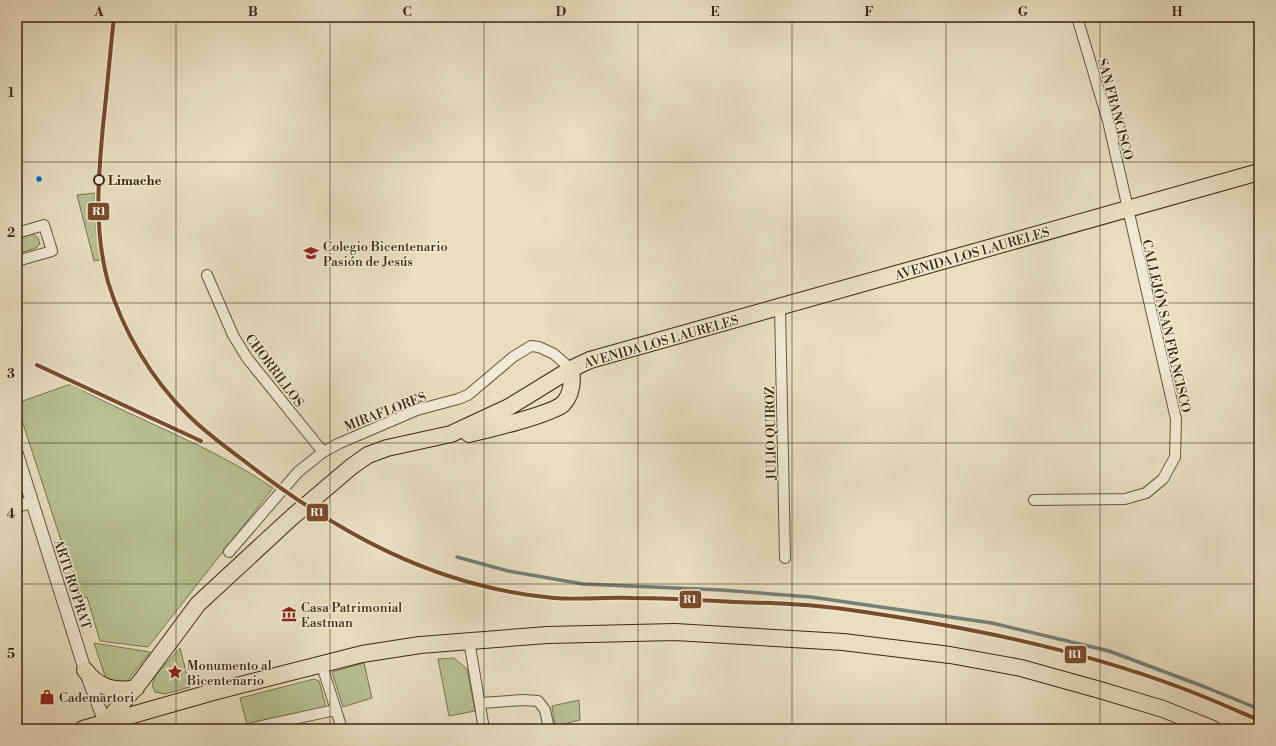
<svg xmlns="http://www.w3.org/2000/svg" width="1276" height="746" viewBox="0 0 1276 746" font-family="'Libre Bodoni',serif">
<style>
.green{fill:#b7c192;stroke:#787450}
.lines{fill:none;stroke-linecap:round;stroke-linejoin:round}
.stream{stroke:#757f77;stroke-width:3.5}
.minor-casing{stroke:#66553b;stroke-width:12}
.tertiary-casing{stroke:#66553b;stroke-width:14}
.primary-casing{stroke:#3a270f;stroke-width:18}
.minor{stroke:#f1ead6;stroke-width:10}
.tertiary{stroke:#f1ead6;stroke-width:12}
.primary{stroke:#e9dfc0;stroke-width:16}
.rail-1-casing{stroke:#f1ead6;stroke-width:7}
.rail-1{stroke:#7a4b2a;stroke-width:4}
.grid{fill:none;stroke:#3a270f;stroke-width:1;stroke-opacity:0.55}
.bus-dot{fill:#0065bd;stroke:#f1ead6;stroke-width:1.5}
.stop-dot{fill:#f1ead6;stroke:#3a270f;stroke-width:2}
.labels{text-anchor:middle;stroke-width:3;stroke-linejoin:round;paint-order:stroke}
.street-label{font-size:13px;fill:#3a270f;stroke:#f1ead6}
.stop-label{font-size:13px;font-weight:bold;fill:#3a270f;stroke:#f1ead6;text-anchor:start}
.poi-label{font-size:13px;fill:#3a270f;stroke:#f1ead6;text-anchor:start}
.line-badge{stroke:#f1ead6;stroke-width:1.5}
.badge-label{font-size:11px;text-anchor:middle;font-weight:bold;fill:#fff}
.neatline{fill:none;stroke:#3a270f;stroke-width:1.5}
.grid-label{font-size:13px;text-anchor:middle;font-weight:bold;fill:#3a270f}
</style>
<rect width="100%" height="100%" fill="#e9dfc0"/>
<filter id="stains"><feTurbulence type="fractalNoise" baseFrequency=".005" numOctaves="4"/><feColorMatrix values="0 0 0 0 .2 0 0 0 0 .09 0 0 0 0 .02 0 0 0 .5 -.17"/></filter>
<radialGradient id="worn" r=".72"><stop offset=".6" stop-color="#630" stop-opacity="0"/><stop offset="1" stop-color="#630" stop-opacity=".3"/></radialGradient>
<path class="green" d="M95 193 96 230 100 260 94 261 77 195Z
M33 234 38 238 40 244 36 248 17 254V239Z
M71 384C138 421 209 444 273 488L148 647 100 641 87 597 80 599 17 405V403Z
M94 643 150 652 127 681 117 684 105 676Z
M180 648 190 687 165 694 155 692 152 685 156 675Z
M454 658 467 669 475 711 449 716 438 659Z
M364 663 372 698 343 707 332 672Z
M314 679 319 681 326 707 247 725 240 698Z
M579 700 580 720 555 726 552 706Z"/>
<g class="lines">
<path class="stream" d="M457 557 508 571 583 584 721 590 811 597 992 623 1109 651 1205 687 1259 709"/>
<g class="minor-casing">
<path id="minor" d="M17 233 44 225 52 251 17 261
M207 275 233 335 247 358 323 452
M780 307 785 558
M1034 500 1125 499 1146 493 1163 479 1175 457 1176 419 1108 121 1077 17
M229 552 298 472 323 452 340 443 417 410 458 399 468 395 513 357 531 346 539 347 554 354 571 369
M469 641 484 729
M322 666 342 729
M481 703 523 700 538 701 545 710 549 729
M252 728 335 710"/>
</g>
<g class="tertiary-casing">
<path id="tertiary" d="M17 454 85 670 105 723
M17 506 32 502"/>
</g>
<g class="primary-casing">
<path id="primary" d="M469 434C487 430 552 414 563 404 572 394 573 381 571 369
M85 670C98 688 115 692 136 688
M105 723 140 682 198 604 291 518 351 467 368 455 387 448 451 434 509 407 571 369 590 360 1259 172
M83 729 213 692 362 654 420 645 547 635 675 632 843 642 950 655 1021 668 1100 690 1163 709 1213 729"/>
</g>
<use href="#minor" class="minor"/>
<use href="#tertiary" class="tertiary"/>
<use href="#primary" class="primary"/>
<g class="rail-1-casing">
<path id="rail-1" d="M114 17C110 53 107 90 103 126 98 179 94 231 108 282 123 331 152 380 188 415 205 432 224 446 243 460 336 532 434 587 554 598 579 600 606 597 632 598 666 598 700 600 734 602 773 603 813 604 851 610 962 626 1074 648 1179 687 1206 697 1233 709 1259 720
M37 365 201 441"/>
</g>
<use href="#rail-1" class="rail-1"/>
</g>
<path class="grid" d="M176 17V729M330 17V729M484 17V729M638 17V729M792 17V729M946 17V729M1100 17V729M17 162H1259M17 303H1259M17 443H1259M17 584H1259"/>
<defs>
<g id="school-bare" transform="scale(1.2)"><path d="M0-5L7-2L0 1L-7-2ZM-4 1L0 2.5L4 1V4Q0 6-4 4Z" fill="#8f2418" stroke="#f1ead6" stroke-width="2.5" paint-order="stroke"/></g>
<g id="museum-bare" transform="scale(1.2)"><path d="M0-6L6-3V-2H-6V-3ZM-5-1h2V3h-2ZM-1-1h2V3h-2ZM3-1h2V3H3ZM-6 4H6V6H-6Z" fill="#8f2418" stroke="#f1ead6" stroke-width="2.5" paint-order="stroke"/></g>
<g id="sight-bare" transform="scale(1.2)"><path d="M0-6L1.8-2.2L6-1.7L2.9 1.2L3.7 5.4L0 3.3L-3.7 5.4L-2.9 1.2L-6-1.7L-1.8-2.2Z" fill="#8f2418" stroke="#f1ead6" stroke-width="2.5" paint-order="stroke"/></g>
<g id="shop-bare" transform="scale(1.2)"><path d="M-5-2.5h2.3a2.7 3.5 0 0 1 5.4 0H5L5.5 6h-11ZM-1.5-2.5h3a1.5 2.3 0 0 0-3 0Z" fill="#8f2418" stroke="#f1ead6" stroke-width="2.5" paint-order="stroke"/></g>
</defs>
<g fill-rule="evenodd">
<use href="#school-bare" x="311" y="253"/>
<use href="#museum-bare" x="289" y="614"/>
<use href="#sight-bare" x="175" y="672"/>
<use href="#shop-bare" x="47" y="697"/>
</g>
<circle class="bus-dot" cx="39" cy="179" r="3.5"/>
<circle class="stop-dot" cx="99" cy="180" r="5"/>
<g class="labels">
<g class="street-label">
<text transform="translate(1116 109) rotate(75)" y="5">SAN FRANCISCO</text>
<text transform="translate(972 253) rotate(-16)" y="5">AVENIDA LOS LAURELES</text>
<text transform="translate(1167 326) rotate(77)" y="5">CALLEJÓN SAN FRANCISCO</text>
<text transform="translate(661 341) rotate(-16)" y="5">AVENIDA LOS LAURELES</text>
<text transform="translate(275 370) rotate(53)" y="5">CHORRILLOS</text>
<text transform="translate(385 411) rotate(-21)" y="5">MIRAFLORES</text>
<text transform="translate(770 433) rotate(-91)" y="5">JULIO QUIROZ</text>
<text transform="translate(73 584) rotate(72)" y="5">ARTURO PRAT</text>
</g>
<g class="stop-label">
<text x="108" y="185">Limache</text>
</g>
<g class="poi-label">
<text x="323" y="251">Colegio Bicentenario<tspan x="323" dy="15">Pasión de Jesús</tspan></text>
<text x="301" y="612">Casa Patrimonial<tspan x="301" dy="15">Eastman</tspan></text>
<text x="187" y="670">Monumento al<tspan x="187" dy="15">Bicentenario</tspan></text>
<text x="59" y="702">Cademartori</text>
</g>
</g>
<g class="line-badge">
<rect x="87" y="202" width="23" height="19" rx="4" fill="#7a4b2a"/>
<rect x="306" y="503" width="23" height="19" rx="4" fill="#7a4b2a"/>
<rect x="679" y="590" width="23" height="19" rx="4" fill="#7a4b2a"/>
<rect x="1064" y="645" width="23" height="19" rx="4" fill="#7a4b2a"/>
</g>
<g class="badge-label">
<text x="99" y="215">R1</text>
<text x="317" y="516">R1</text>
<text x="690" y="603">R1</text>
<text x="1075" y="658">R1</text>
</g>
<rect width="1276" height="746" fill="none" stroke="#e9dfc0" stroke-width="44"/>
<rect x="22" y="22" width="1232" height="702" class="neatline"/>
<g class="grid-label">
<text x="99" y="16">A</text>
<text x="253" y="16">B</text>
<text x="407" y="16">C</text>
<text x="561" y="16">D</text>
<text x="715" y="16">E</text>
<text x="869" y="16">F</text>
<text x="1023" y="16">G</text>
<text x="1177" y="16">H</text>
<text x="11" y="97">1</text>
<text x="11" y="237">2</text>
<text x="11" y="378">3</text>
<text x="11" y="518">4</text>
<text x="11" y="658">5</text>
</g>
<rect width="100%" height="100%" filter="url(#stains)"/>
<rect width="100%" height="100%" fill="url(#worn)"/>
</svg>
